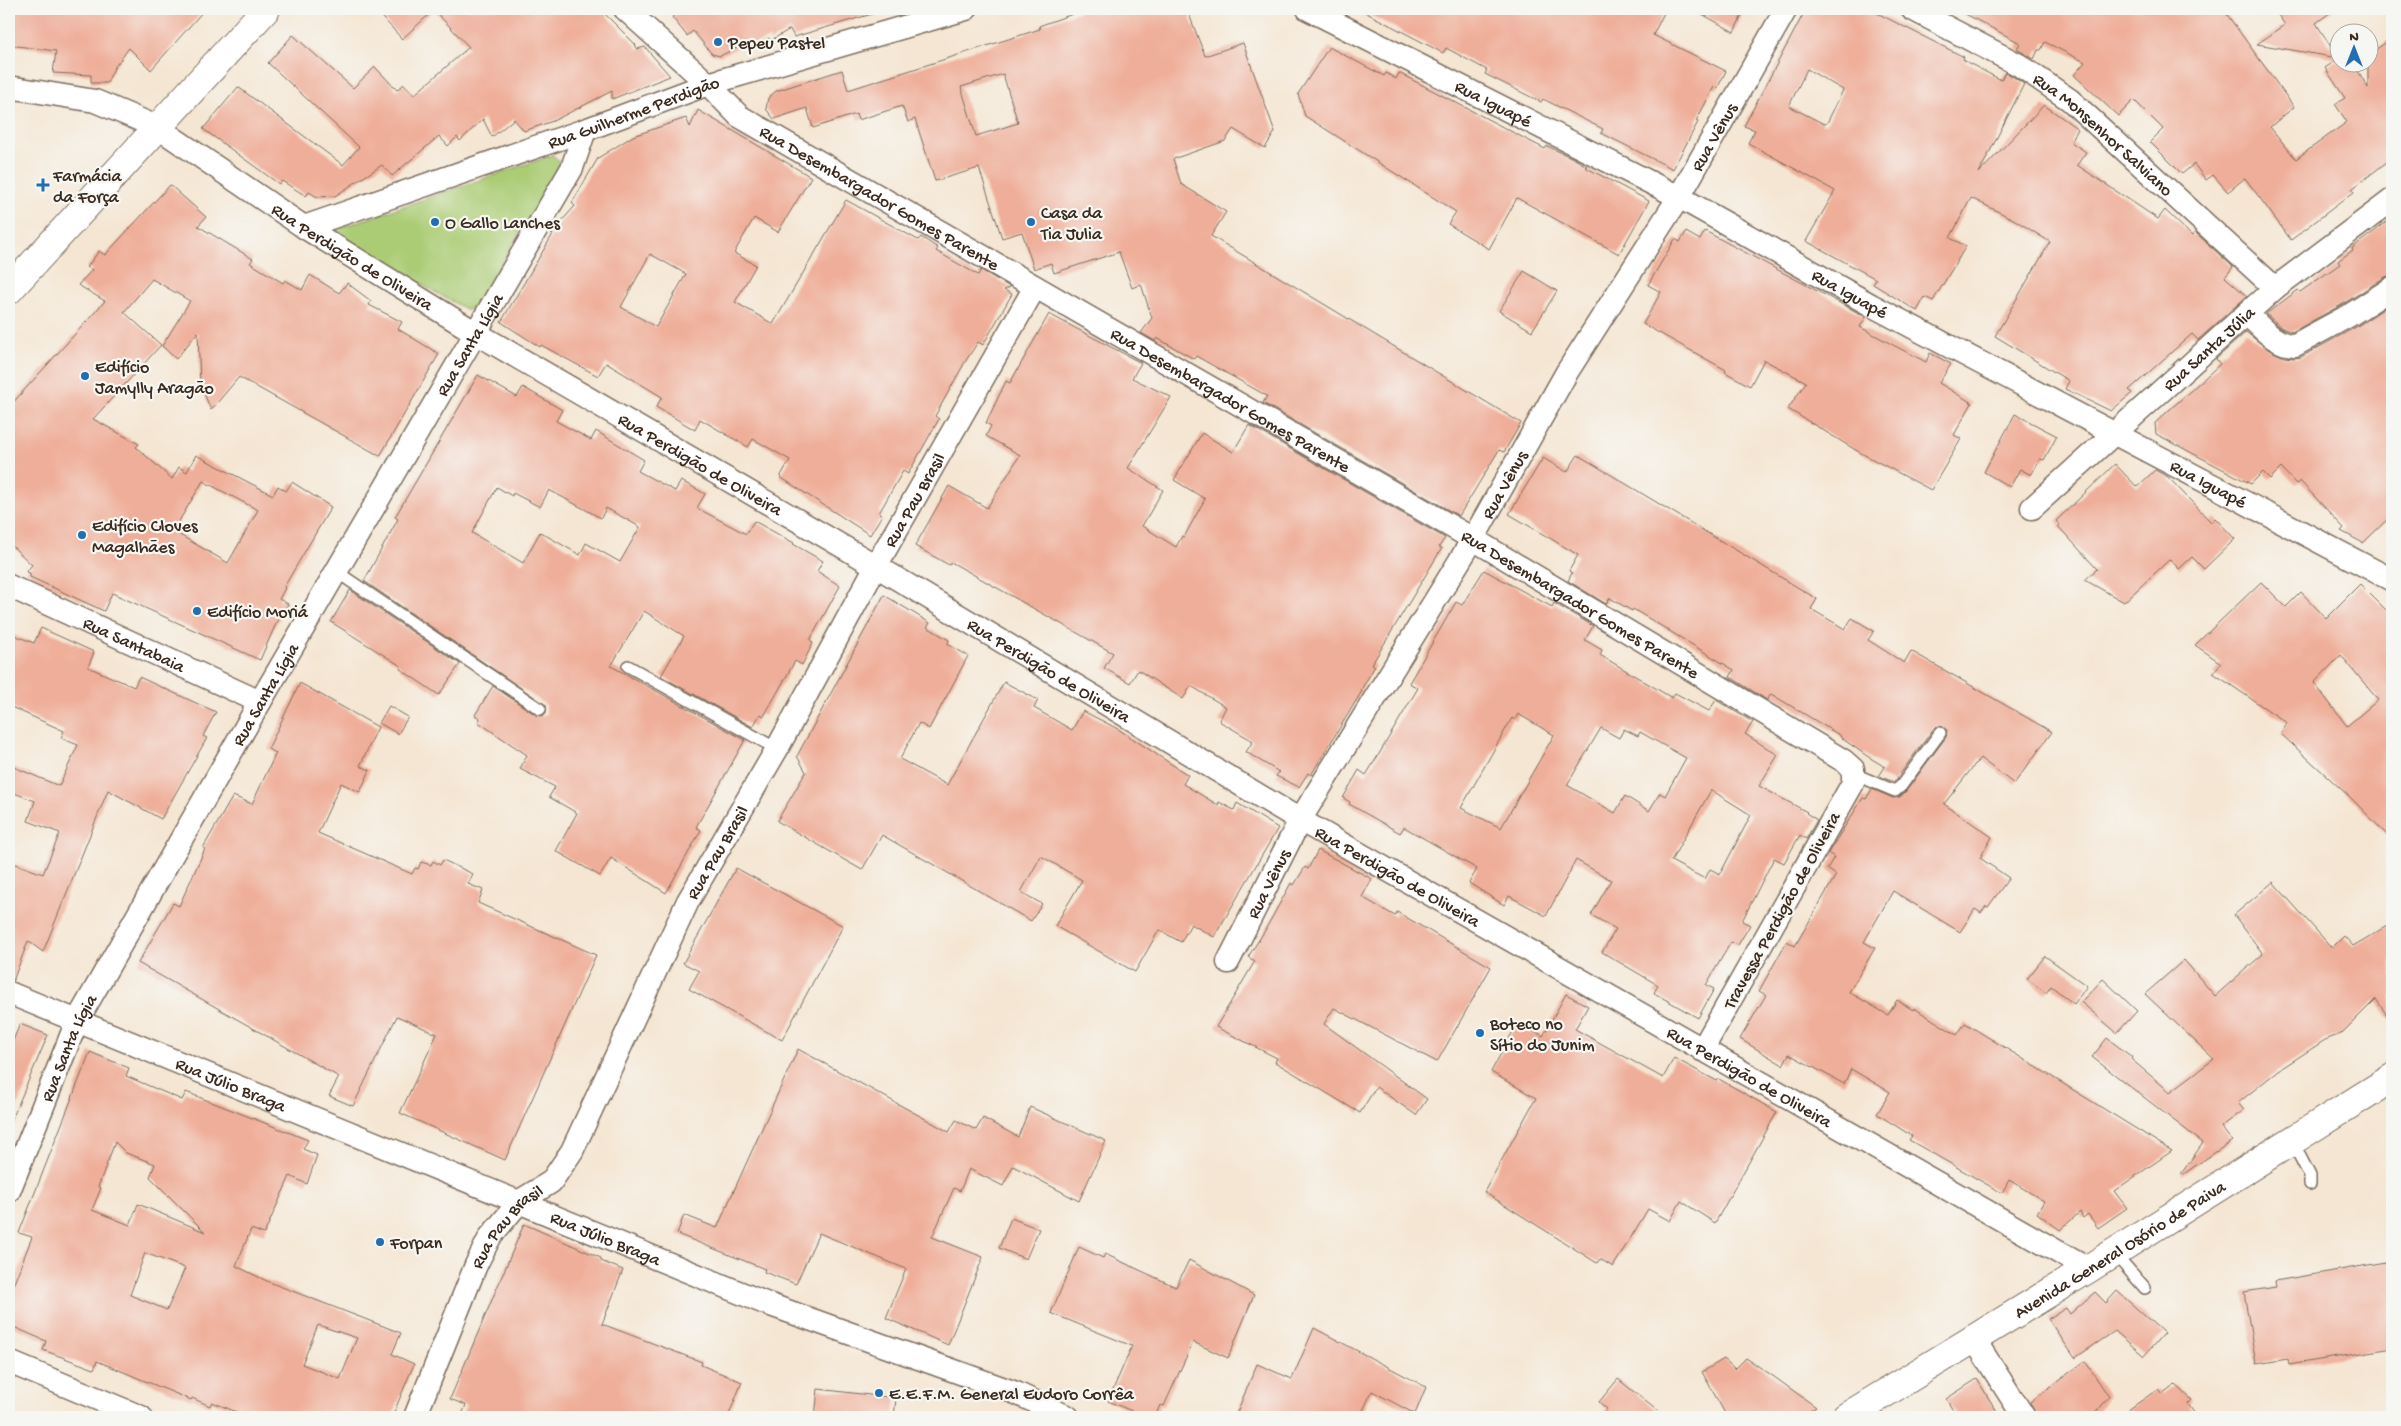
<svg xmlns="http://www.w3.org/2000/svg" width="2401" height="1426" viewBox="0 0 2401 1426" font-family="'Gochi Hand',sans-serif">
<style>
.green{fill:#abcc75;stroke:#737b4a}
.building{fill:#efae99;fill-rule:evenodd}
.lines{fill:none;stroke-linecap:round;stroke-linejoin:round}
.service-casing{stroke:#7c6c5d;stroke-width:14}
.minor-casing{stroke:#7c6c5d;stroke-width:25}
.primary-casing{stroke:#7c6c5d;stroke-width:30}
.service{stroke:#fff;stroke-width:11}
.minor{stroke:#fff;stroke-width:22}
.primary{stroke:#fff;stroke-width:28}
.poi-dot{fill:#1f6fb2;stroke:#f6f6f2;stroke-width:2}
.labels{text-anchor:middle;stroke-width:4.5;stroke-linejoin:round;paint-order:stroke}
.poi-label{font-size:18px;fill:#3b2a1e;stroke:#f6f6f2;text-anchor:start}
.street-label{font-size:18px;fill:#3b2a1e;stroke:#f6f6f2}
</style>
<rect width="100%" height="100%" fill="#f6f6f2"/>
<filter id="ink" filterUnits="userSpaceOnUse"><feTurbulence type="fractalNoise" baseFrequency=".02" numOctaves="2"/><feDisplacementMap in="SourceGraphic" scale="10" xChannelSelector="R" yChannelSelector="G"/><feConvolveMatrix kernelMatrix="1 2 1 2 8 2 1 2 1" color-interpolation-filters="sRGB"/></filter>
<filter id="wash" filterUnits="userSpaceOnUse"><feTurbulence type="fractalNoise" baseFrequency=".0096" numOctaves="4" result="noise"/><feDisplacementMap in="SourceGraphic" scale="20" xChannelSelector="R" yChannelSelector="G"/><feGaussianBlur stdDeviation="1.12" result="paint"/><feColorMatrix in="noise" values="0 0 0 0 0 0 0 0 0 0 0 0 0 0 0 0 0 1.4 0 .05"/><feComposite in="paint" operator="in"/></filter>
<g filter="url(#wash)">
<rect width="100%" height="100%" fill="#f5e6d3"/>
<path class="green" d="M553 155 561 163 477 305 467 310 328 232Z"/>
<g id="blocks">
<path class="building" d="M9 9H86L113 14 117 9H205L151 70 129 48 114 68 107 83H91V75L53 73 56 51 9 45Z
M375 9H600L635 44 637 49 645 47 670 76 612 99V91L553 121 524 131 514 119 492 137 483 119 460 141 457 137 448 146 439 136 392 176 382 165 335 196 317 197 309 192 306 196 282 181 279 184 203 129 238 87 343 165 359 147 268 63 293 35 353 88 375 67 397 90 404 84 414 95 469 47 434 10 402 39Z
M683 9H872V14L794 37 790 29 770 41 769 38 749 47 747 43 720 56 712 54 693 31 687 36 672 17Z
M1087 9H1187L1205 56 1243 43 1275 132 1265 148 1233 129 1225 141 1173 159 1181 184 1226 212 1211 236 1521 423 1504 452 1499 450 1459 516 1263 403 1267 396 1196 356 1194 359 1157 338 1155 341 1141 333 1152 318 1141 284 1132 288 1119 252 1054 273 1051 263 1034 269 1022 232 1002 238 979 168 935 181 915 119 908 122 902 106 858 120 856 114 813 128 807 108 774 119 766 109 768 98 776 91 842 70 848 90 1040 29 1039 26 1047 23ZM1003 74 1018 123 976 136 961 87Z
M1359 9H1666L1653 35 1726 71 1717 89 1714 87 1696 121 1698 122 1673 169 1601 133 1603 129 1543 99 1541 102 1485 74 1487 70 1446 48 1443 53Z
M1693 9H1745L1734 32Z
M1806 9H1869L1964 57 1963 60 2001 80 2005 72 2012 76 2024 84 1979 173 2044 105 2078 129 2071 142 2086 152 2077 165 2158 219 2165 210 2192 236 2195 232 2233 267 2225 277 2247 296 2198 340 2192 334 2129 390 2132 393 2111 411 2065 389 2069 381 1995 336 2050 242 2015 220 1971 198 1950 238 1966 246 1933 301 1925 297 1917 311 1873 284 1876 279 1806 241 1835 191 1748 143 1755 130 1744 126ZM1807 69 1843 90 1827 123 1824 124 1789 106Z
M1956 9H2223L2294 107 2270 127 2296 159 2347 122 2335 104 2345 98 2325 68 2338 59V62H2353L2368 88V55L2392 38V158L2352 189 2354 192 2291 240 2245 178 2228 192 2213 175 2206 180 2194 164 2182 174 2150 142 2163 129 2134 100 2118 116 2074 75 2085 62 2045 42 2041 50H2038L2034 59 2017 49 2020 43Z
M2274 9H2335L2316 23 2338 58 2257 44 2285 25Z
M1329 47 1384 76 1386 73 1396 79 1399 73 1545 149 1547 146 1573 158 1587 166 1585 167 1649 201 1619 254 1517 198 1489 249 1448 224 1456 212 1305 116 1298 94Z
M698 110 811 177 778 232 754 218 734 253 756 265 735 302 773 324 846 200 918 240 921 237 938 248 936 251 978 275 981 270 1010 287 1004 290 1012 294 983 345 978 342 965 362 935 416 939 419 908 474 903 471 879 513 882 515 870 535 780 477 790 460 753 439 748 447 700 419 695 430 656 407 662 397 606 363 598 376 541 345 540 347 501 322 553 234 551 233 575 206 572 203 598 158 633 136 686 118 690 127ZM650 254 686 274 656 327 621 307Z
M170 185 206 217 198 226 253 259 250 263 283 283 285 280 302 290 310 275 339 293 347 283 371 301 369 305 402 322 398 329 439 354 380 456 239 377 211 410 200 384 198 332 176 359 162 346 190 301 152 279 124 312 161 345 93 419 139 444 136 447 172 479 179 467 187 472 196 455 273 495 278 486 286 491 292 482 331 507 284 587 285 588 279 599 288 604 275 626 260 660 112 593 104 611 30 577V573L26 572 32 565 9 543V407L105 301 78 285 92 270 87 267 99 251 105 255ZM203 481 258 510 228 563 173 531Z
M2392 218V275L2385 277 2343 304 2292 332 2282 328 2266 314 2298 290 2300 292 2340 264 2338 261 2353 250 2352 248Z
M1705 231 1866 317 1860 327 1895 346 1926 362 1930 353 1951 364 1939 383 1972 403 1954 435 1961 439 1931 490 1859 452 1788 409 1806 382 1764 360 1750 386 1725 372 1726 370 1643 324 1661 292 1648 285 1675 239 1680 242 1686 232 1700 240Z
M1524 271 1557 291 1532 331 1499 311Z
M2392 303V515L2363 543 2341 531 2344 528 2300 481 2296 484 2281 468 2270 479 2263 472 2251 484 2156 434 2155 423 2220 364 2216 359 2246 332 2269 350 2284 357 2294 358 2301 357 2356 327Z
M1049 314 1141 363 1132 378 1171 397 1128 468 1163 490 1142 526 1176 547 1182 536 1184 537 1205 499 1174 480 1202 433 1233 452 1249 425 1445 538 1439 547 1442 548 1372 664 1375 666 1361 690 1362 691 1311 775 1308 773 1299 787 1276 776 1279 772 1246 752 1253 741 1219 721 1226 707 1191 686 1183 699 1138 670 1130 683 1104 668 1113 653 951 562 949 565 915 546 949 486 987 508 1020 455 986 436 991 426 986 423 1006 381 1010 383Z
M478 375 517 397 523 387 562 410 556 421 591 440 596 431 644 460 638 471 675 491 681 481 693 487 705 494 697 508 746 534 754 521 794 543 793 544 823 561 817 571 840 586 810 640 813 643 802 665 795 661 764 716 760 714 753 727 661 676 684 636 644 611 611 666 745 740 696 827 701 830 666 893 611 858 600 876 556 851 577 813 549 797 555 787 520 769 527 755 478 722 480 718 475 715 493 686 536 715 543 716 546 714V705L364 581 398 519 395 517ZM497 487 512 496 513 493 540 507 549 490 601 518 606 508 640 527 620 562 586 543 580 555 540 532 523 563 472 533Z
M2015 414 2057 436 2044 460 2040 459 2031 475 2020 469 2010 487 1984 472Z
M1578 455 1817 599 1811 609 1845 629 1852 618 1874 631 1868 640 1904 663 1911 651 2052 732 2014 784 1980 758 1944 804 1992 837 1980 858 2009 878 1988 907 1986 906 1981 913 1975 909 1960 932 1893 891 1864 942 1875 948 1849 992 1888 1015 1897 1000 1913 1010 1914 1008 1957 1035 1965 1023 2172 1151 2114 1191 2127 1208 2098 1228 2088 1214 2083 1218 2080 1212 2060 1230 2037 1213 2044 1201 2009 1180 2002 1193 1909 1140 1912 1136 1877 1114 1890 1092 1851 1069 1844 1084 1789 1054 1783 1065 1740 1039 1766 995 1759 991 1787 941 1795 946 1836 875 1827 869 1834 857 1828 853 1863 798 1866 799 1872 789 1893 798 1900 797 1907 790 1946 737 1947 730 1941 726 1934 728 1894 782 1879 776 1885 767 1867 756 1840 737 1841 736 1771 694 1767 700 1730 677 1734 670 1633 609 1632 611 1610 598 1606 604 1568 581 1572 573 1569 571 1578 555 1509 514 1543 458 1567 472Z
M2115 464 2137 487 2155 470 2168 477 2211 522 2215 518 2235 539 2204 569 2192 557 2179 569 2170 559 2124 602 2085 580 2097 569 2058 526 2060 525 2056 521Z
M1484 570 1552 607 1554 603 1593 626 1585 640 1602 650 1600 655 1672 698 1675 693 1709 711 1716 700 1753 722 1745 734 1778 755 1759 786 1807 812 1806 813 1817 820 1806 839 1800 835 1784 863 1774 858 1742 921 1750 925 1738 945 1731 942 1706 985 1714 989 1698 1018 1654 993 1658 985 1602 952 1616 929 1591 915 1611 880 1576 860 1546 916 1509 896 1504 905 1469 883 1477 869 1404 827 1400 833 1349 804 1350 802 1343 798 1359 770 1366 775 1379 754 1418 688 1409 683 1456 602 1462 605ZM1518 714 1554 735 1501 828 1461 808 1512 718 1515 720ZM1601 728 1619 738 1624 729 1638 736 1640 732 1686 758 1665 796 1660 793 1649 811 1625 796 1615 813 1567 785ZM1711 790 1751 815 1720 874 1710 869 1705 879 1671 861Z
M2261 582 2286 607 2301 592 2326 618 2360 584 2392 616V840L2352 799 2281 734 2287 723 2213 673 2221 663 2195 645ZM2341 655 2378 700 2347 726 2314 683Z
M350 590 460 664 439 695 400 669 401 666 331 622Z
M884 595 930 623 927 627 949 640 948 644 968 656 929 729 919 723 900 759 947 785 1004 682 1038 700 1034 708 1072 730 1083 711 1118 729 1188 775 1183 784 1218 805 1219 802 1234 810 1237 803 1278 828 1214 937 1191 924 1181 942 1159 930 1135 972 1055 926 1082 880 1041 856 1021 892 1042 904 1031 921 882 835 862 870 777 821 806 772 797 756Z
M41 628 94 652 88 667 134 687 139 677 216 712 203 736 207 738 161 819 108 790 43 952 28 941 13 981 9 980V873L13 863 43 874 60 833 28 821 35 801 9 791V765L59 786 78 745 61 738 64 731 9 706V633L34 643Z
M300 683 378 727 360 766 370 770 360 792 341 783 318 833 412 874 415 868 418 869 421 862 431 865 433 861 440 865 443 860 473 874 468 884 483 890 478 903 596 955 505 1160 400 1113 437 1034 397 1016 353 1106 329 1096 339 1077 138 963 173 903 179 906 205 849 203 848 233 796 252 804 276 753 268 749Z
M389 706 408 717 398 734 379 723Z
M1318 850 1372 879 1362 897 1395 916 1397 912 1491 967 1437 1062 1334 1008 1324 1024 1427 1099 1416 1115 1376 1087 1360 1113 1275 1062 1277 1058 1216 1027 1255 961 1248 957 1264 932 1291 883 1294 885 1305 867 1308 869Z
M736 868 843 926 782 1040 689 989 699 971 683 963Z
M2273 882 2332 948 2344 936 2353 946 2392 923V1023L2376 999 2341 1034 2325 1040 2279 1070 2238 1103 2244 1110 2221 1127 2232 1141 2182 1175 2181 1174 2203 1143 2092 1057 2107 1038 2132 1057 2131 1059 2170 1092 2214 1059 2145 994 2184 960 2215 996 2263 954 2234 915Z
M2045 956 2087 986 2074 1004 2051 986 2046 993 2027 979Z
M2103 979 2137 1011 2117 1033 2081 1002Z
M1566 994 1588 1006 1575 1029 1663 1078 1674 1058 1717 1081 1719 1079 1777 1112 1715 1223 1681 1201 1670 1221 1648 1209 1613 1267 1600 1259 1597 1263 1484 1192 1536 1098 1491 1072 1518 1022 1543 1036Z
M20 1024 48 1035 9 1126V1050Z
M798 1049 949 1132 956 1120 976 1130 983 1118 1018 1137 1030 1107 1106 1141 1079 1201 1013 1166 1003 1186 969 1169 960 1191 954 1188 932 1237 983 1257 948 1345 886 1318 906 1269 819 1233 796 1284 764 1272 765 1269 677 1234 684 1215 717 1228Z
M90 1052 129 1068 126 1076 182 1100 186 1092 308 1140 303 1149 317 1155 307 1184 290 1176 264 1234 251 1229 236 1266 269 1282 401 1333 392 1354 414 1364 392 1417H249L212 1402 210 1406 192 1398 191 1400 97 1361 94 1369 43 1350 46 1341 9 1325V1296L32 1237 19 1233ZM115 1142 126 1153 155 1164 150 1177 205 1232 138 1204 130 1225 92 1210 101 1188 98 1187ZM145 1253 185 1268 167 1310 130 1295ZM318 1325 357 1338 340 1379 302 1364Z
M1011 1218 1039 1229 1026 1259 999 1248Z
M524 1224 601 1258V1261L623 1270 602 1324 702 1362 701 1365 742 1382 728 1417H461L466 1405 450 1399Z
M1079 1247 1103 1258 1105 1254 1176 1287 1189 1260 1254 1295 1228 1358 1193 1342 1164 1406 1160 1405 1155 1417H1146L1108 1401 1132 1346 1051 1313Z
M2392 1261V1348L2289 1365 2288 1359 2256 1364 2244 1292 2276 1287 2275 1281Z
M2117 1291 2164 1333 2144 1356 2115 1331 2075 1358 2048 1319 2066 1308 2070 1314 2095 1292 2106 1303Z
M1314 1328 1426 1387 1415 1414 1372 1391 1360 1417H1235L1257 1364 1292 1379Z
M1746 1358 1770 1374 1816 1407 1801 1417H1727L1702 1372 1724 1359 1735 1369Z
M2085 1361 2109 1397 2092 1417H2037L2030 1402Z
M1618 1379 1665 1417H1600L1607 1409 1599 1402Z
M1977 1379 2000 1417H1957L1946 1399Z
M2175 1384 2192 1400 2188 1404 2197 1417H2118L2158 1389 2162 1394Z
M818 1389 896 1398 894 1417H815Z"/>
</g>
</g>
<g filter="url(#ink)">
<use href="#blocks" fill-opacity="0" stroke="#7c6c5d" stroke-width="1"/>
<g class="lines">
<g class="service-casing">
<path id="service" d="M337 572 540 709
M628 666 777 749
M1854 774 1895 791 1901 786 1940 733
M2292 1141 2310 1176V1184
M2114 1253 2145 1288"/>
</g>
<g class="minor-casing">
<g id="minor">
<path id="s1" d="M625 9 708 84 739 116 1473 539 1844 761 1853 769V783L1702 1050"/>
<path id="s2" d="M1308 9 1679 197 1871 305 2392 580"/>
<path id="s3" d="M1912 9 2019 65 2070 100 2275 288"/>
<path id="s4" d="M9 87 95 101 157 127 304 227 476 333 876 566 1300 820 2088 1269"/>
<path id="s5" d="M304 227 585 130 708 84 966 9"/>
<path d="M2247 314C2260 326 2276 346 2295 345L2350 315 2392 288"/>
<path id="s6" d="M2032 508 2275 288 2392 200"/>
<path id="s7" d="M9 586 260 702"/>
<path id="s8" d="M1228 962 1300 820 1473 539 1567 372 1679 197 1786 9"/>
<path id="s9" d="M9 993 765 1303 1016 1393 1068 1417"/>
<path id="s10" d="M9 1191 77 1021 260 702 572 168 585 130"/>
<path d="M1974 1339 2024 1417"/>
<path d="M9 1362 141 1417"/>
<path id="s11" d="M415 1417 476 1265 490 1237 520 1201 551 1182 572 1151 688 901 777 749 876 566 1035 287"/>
</g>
</g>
<g class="primary-casing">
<g id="primary">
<path d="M9 290 266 9"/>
<path id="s12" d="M1846 1417 2088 1269 2392 1078"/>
</g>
</g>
<use href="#service" class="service"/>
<use href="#minor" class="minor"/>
<use href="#primary" class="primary"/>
</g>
</g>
<g class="poi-dot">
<circle cx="718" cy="42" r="5"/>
<path d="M40.5 177.5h5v5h5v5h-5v5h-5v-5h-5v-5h5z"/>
<circle cx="435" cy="222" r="5"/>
<circle cx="1031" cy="222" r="5"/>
<circle cx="85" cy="376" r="5"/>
<circle cx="82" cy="535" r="5"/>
<circle cx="197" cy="611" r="5"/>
<circle cx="1480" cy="1033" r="5"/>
<circle cx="380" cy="1242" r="5"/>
<circle cx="879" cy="1393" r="5"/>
</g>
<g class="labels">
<g class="poi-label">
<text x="728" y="48">Pepeu Pastel</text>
<text x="53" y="181">Farmácia<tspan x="53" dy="21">da Força</tspan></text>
<text x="1041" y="218">Casa da<tspan x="1041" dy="21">Tia Julia</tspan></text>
<text x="445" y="228">O Gallo Lanches</text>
<text x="95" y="372">Edifício<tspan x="95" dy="21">Jamylly Aragão</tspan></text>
<text x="92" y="531">Edifício Cloves<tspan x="92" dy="21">Magalhães</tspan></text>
<text x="207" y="617">Edifício Moriá</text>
<text x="1490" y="1029">Boteco no<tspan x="1490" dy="21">Sítio do Junim</tspan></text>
<text x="390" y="1248">Forpan</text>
<text x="889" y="1399">E.E.F.M. General Eudoro Corrêa</text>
</g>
<g class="street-label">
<text dy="6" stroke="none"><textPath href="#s2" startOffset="208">Rua Iguapé</textPath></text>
<text dy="6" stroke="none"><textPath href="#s5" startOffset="349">Rua Guilherme Perdigão</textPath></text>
<text dy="6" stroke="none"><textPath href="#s3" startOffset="230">Rua Monsenhor Salviano</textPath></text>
<text dy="6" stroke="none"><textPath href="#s8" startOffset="958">Rua Vênus</textPath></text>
<text dy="6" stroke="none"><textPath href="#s1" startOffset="319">Rua Desembargador Gomes Parente</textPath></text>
<text dy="6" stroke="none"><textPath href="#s4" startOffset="389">Rua Perdigão de Oliveira</textPath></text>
<text dy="6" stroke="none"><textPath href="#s2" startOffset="612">Rua Iguapé</textPath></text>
<text dy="6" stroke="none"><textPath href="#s10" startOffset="965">Rua Santa Lígia</textPath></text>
<text dy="6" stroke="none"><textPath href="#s6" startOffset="238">Rua Santa Júlia</textPath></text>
<text dy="6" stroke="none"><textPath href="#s1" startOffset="724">Rua Desembargador Gomes Parente</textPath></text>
<text dy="6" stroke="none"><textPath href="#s4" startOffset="794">Rua Perdigão de Oliveira</textPath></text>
<text dy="6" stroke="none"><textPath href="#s2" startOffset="1018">Rua Iguapé</textPath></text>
<text dy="6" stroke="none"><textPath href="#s8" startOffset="552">Rua Vênus</textPath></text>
<text dy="6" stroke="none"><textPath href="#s11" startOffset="1052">Rua Pau Brasil</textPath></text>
<text dy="6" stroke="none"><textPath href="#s1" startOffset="1129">Rua Desembargador Gomes Parente</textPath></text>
<text dy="6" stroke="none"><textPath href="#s7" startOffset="138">Rua Santabaia</textPath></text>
<text dy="6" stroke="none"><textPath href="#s4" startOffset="1199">Rua Perdigão de Oliveira</textPath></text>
<text dy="6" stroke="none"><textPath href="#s10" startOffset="560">Rua Santa Lígia</textPath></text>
<text dy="6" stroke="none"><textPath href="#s11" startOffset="648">Rua Pau Brasil</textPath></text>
<text dy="6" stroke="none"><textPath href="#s4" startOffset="1604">Rua Perdigão de Oliveira</textPath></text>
<text dy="6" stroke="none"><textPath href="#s8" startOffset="88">Rua Vênus</textPath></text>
<text transform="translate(1781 910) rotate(-61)" y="6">Travessa Perdigão de Oliveira</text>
<text dy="6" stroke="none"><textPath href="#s10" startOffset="155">Rua Santa Lígia</textPath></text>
<text dy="6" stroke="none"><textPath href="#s4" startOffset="2009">Rua Perdigão de Oliveira</textPath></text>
<text dy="6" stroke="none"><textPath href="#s9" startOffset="240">Rua Júlio Braga</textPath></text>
<text dy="6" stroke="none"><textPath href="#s11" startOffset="214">Rua Pau Brasil</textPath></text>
<text dy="6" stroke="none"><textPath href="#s9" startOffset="645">Rua Júlio Braga</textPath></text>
<text dy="6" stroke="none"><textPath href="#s12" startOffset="321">Avenida General Osório de Paiva</textPath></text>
</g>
</g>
<rect width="2401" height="1426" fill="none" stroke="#f6f6f2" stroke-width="30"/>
<g transform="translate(2354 48)"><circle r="24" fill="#f6f6f2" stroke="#aba49d"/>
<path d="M0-4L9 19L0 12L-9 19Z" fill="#1f6fb2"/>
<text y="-8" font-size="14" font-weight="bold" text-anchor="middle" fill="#3b2a1e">N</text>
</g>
</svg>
